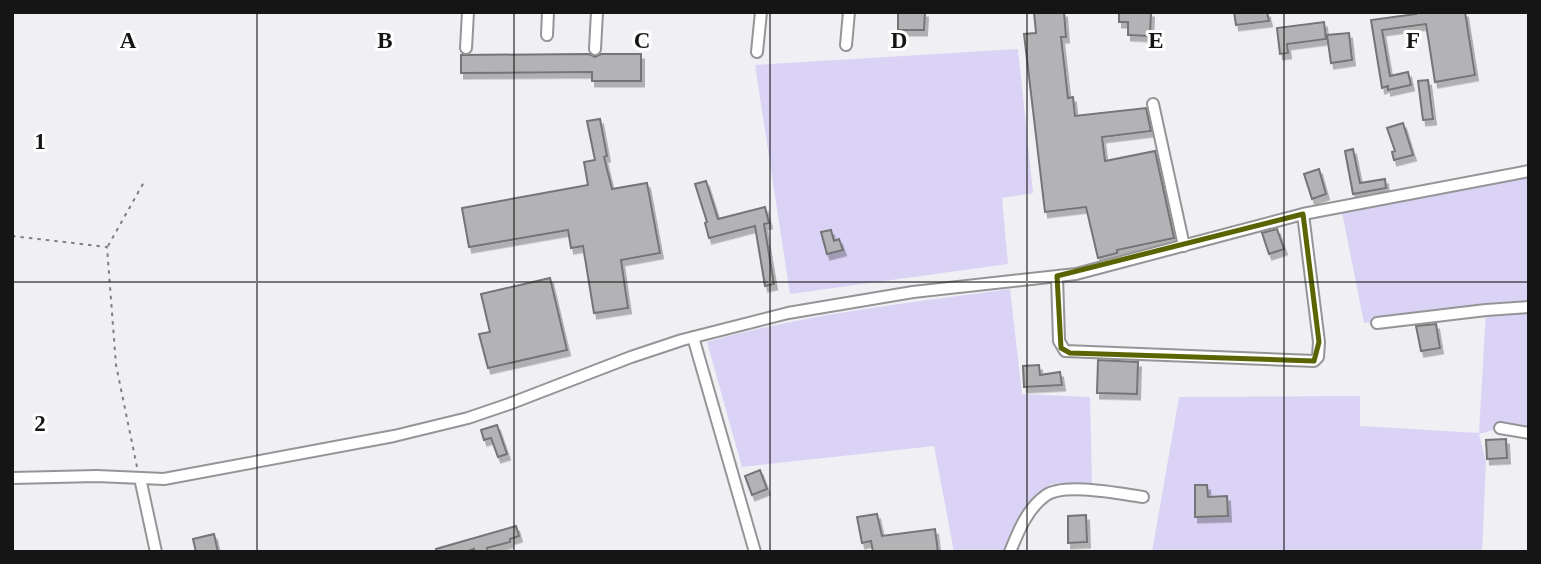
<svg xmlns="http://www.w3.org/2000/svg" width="1541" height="564" viewBox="0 0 1541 564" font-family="Georgia,serif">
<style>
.green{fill:#dbd3f5}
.building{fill:#b3b3b6;stroke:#747477;stroke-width:2;filter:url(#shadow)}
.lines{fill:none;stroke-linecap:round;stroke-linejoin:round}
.minor-casing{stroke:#959497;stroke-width:14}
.path{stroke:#7f7e81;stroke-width:2;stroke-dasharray:3.5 5;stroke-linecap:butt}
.minor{stroke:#fff;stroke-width:10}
.marked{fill:none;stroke:#5a6403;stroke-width:5;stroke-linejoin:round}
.grid{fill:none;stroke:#151516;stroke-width:2;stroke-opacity:0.55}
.grid-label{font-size:23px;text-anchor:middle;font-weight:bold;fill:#151516;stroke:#fff;stroke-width:6;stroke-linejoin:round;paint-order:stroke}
</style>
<defs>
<filter id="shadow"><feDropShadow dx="3" dy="5.5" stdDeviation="0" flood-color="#0004"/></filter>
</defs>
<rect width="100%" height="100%" fill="#f0eff3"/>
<path class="green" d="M1018 49 1033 193 1002 198 1008 264 790 294 755 65Z
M1529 171V433L1500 428 1479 434 1486 462 1482 552H1152L1179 397 1360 396V426L1479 433 1486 310 1364 323 1341 207Z
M1010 289 1022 394 1090 397 1092 483 1051 484 1026 508 1004 552H954L934 446 742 467 707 342C805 314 908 303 1010 289Z"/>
<path class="building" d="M898 12H925L924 30H898Z
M1034 12H1064L1066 37H1061L1068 98 1073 97 1075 116 1146 108 1151 131 1102 137 1105 161 1155 151 1174 238 1117 250V253L1098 258 1086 207 1045 212 1024 34 1036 33Z
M1128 12H1151L1150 36 1128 35V22H1119V13Z
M1234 12H1267L1269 21 1236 25Z
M1415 12H1465L1475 75 1435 82 1426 24 1382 30 1390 76 1408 72 1411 85 1388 90V86L1382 88 1371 20 1416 14Z
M1324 22 1326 39 1287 44 1288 53 1280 54 1277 28Z
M1349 33 1352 60 1331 63 1327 35Z
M589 54 595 57 601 54H641V81H592V72L461 73V55Z
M1428 80 1433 119 1423 120 1418 81Z
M600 119 607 156 604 157 612 189 647 183 660 253 621 260 628 308 594 313 583 246 571 248 568 230 469 247 462 208 588 185 584 162 595 160 587 121Z
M1403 123 1413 155 1394 160 1392 152 1395 151 1387 128Z
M1353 149 1360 183 1385 179 1386 188 1353 194 1345 151Z
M1319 169 1326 194 1312 199 1304 174Z
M706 181 718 219 765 207 769 223 764 224 774 284 765 286 755 226 709 238 705 223 707 222 695 184Z
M1277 229 1284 249 1269 254 1262 233Z
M831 230 834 241 839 239 843 250 827 254 821 232Z
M550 278 567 350 488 368 479 334 490 332 481 294Z
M1436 324 1440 348 1421 351 1416 326Z
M1098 360 1138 362 1137 394 1097 393Z
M1039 365 1040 375 1060 372 1062 385 1024 387 1023 366Z
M497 425 507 454 498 457 491 438 484 440 481 430Z
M1506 439 1507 458 1487 459 1486 440Z
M760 470 767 489 752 495 745 476Z
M1195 485H1207L1208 497 1227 496 1228 516 1195 517Z
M877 514 882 536 935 529 938 552H873L871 541 862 543 857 517Z
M1086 515 1087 542 1068 543V516Z
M516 526 519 536 510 539V542L487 548 488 552H474V549L465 552H437L436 549Z
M214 534 218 552H196L193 539Z"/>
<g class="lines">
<g class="minor-casing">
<path id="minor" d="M547 35 548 12
M846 45 849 12
M466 48 468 12
M595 49 597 12
M757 52 761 12
M1153 104 1184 246
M1057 276 1059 341 1065 351 1314 361 1318 357 1319 342 1303 214
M1377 323 1486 310 1529 307
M693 337 755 552
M1500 428 1529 433
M12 478 97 476 164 479 394 436 468 418 509 404 631 357 682 340 788 313 913 292 1076 274 1303 214 1529 171
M140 478 156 552
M1010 552C1018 532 1027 509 1045 496 1063 482 1121 494 1143 497"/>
</g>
<path class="path" d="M12 236 107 247 116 365 137 467
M108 246 144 182"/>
<use href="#minor" class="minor"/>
</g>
<path class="marked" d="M1303 214 1319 342 1314 361 1070 353 1061 348 1057 276Z"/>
<path class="grid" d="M257 12V552M514 12V552M770 12V552M1027 12V552M1284 12V552M12 282H1529"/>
<g class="grid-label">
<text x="128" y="48">A</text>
<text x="385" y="48">B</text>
<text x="642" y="48">C</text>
<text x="899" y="48">D</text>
<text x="1156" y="48">E</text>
<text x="1413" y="48">F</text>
<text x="40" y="149">1</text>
<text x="40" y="431">2</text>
</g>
<rect width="1541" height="564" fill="none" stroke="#151516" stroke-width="28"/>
</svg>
